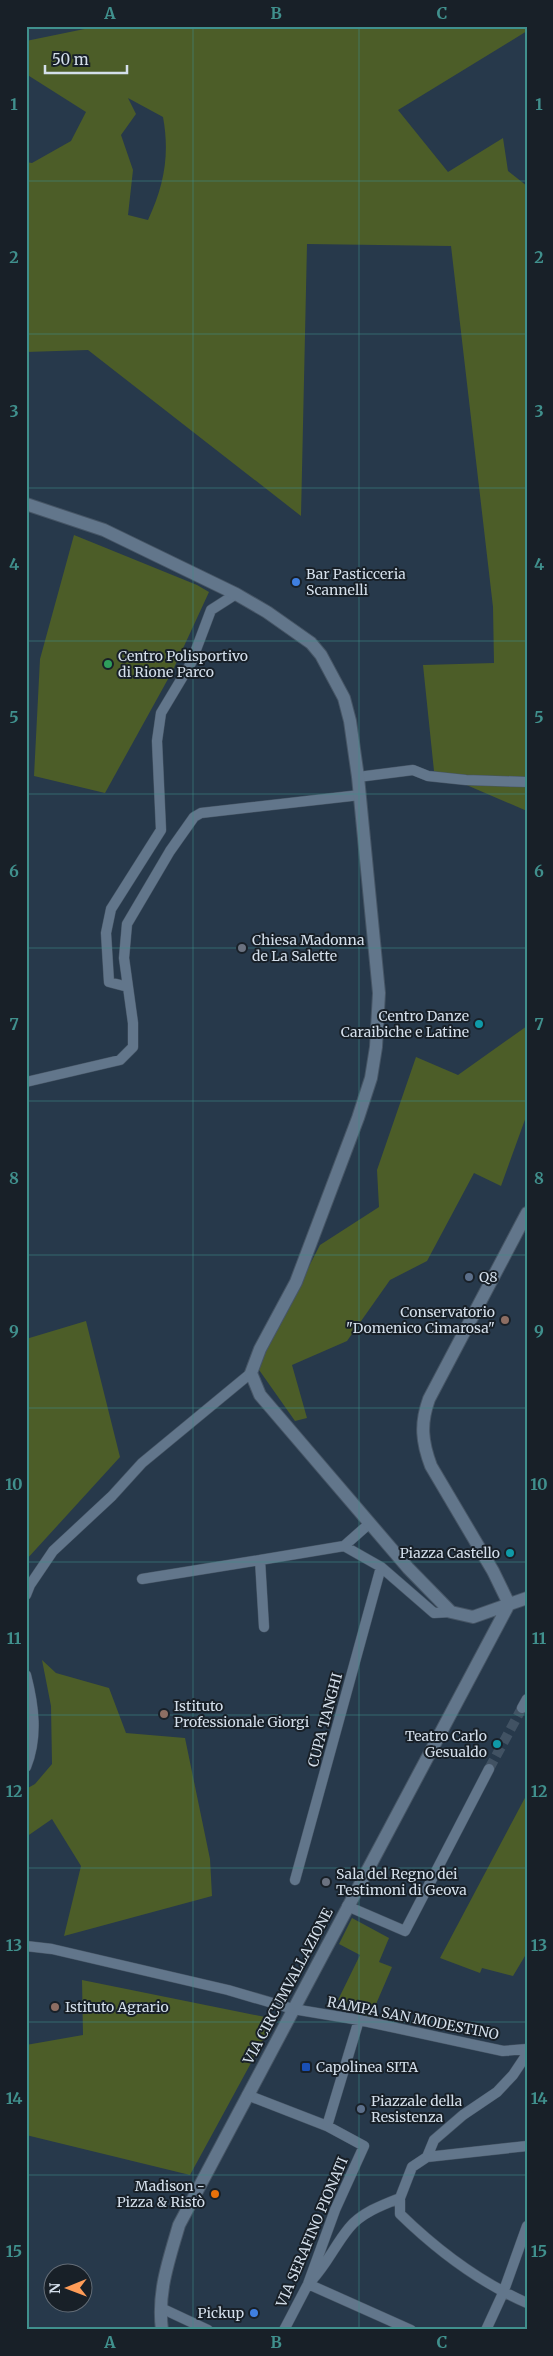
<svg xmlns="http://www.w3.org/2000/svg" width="553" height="2356" viewBox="0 0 553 2356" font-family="Merriweather,serif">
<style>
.green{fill:#4c5d28;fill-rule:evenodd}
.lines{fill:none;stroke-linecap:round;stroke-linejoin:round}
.minor-tunnel{stroke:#415263;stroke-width:10;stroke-dasharray:10 5;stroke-linecap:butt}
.minor-casing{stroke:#465565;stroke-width:11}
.tertiary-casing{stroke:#465565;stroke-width:14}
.minor{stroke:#62768b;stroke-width:10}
.tertiary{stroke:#62768b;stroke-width:12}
.grid{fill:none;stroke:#40908d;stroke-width:1;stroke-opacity:0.55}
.shop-dot{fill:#3f7fe0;stroke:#182028;stroke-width:2}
.leisure-dot{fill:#2e9e5b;stroke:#182028;stroke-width:2}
.worship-dot{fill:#6b7280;stroke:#182028;stroke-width:2}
.culture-dot{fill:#0f9aa8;stroke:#182028;stroke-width:2}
.service-dot{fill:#5c6f8a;stroke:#182028;stroke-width:2}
.education-dot{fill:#8d6e63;stroke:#182028;stroke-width:2}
.transit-dot{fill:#1a4fb4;stroke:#182028;stroke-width:2}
.food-dot{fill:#e8710a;stroke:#182028;stroke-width:2}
.labels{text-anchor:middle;stroke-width:4;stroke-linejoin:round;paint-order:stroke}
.poi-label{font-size:14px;fill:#d4dfeb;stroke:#182028;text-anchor:start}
.street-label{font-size:14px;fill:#d4dfeb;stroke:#182028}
.neatline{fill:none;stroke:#40908d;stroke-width:2}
.grid-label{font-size:16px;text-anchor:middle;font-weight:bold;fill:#40908d}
</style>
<rect width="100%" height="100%" fill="#27394b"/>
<path class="green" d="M99 26H527V31L398 110 448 172 503 138 508 171 527 186V811L434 771 423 665 494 663 493 607 451 246 307 244 301 516 88 350 26 352V162L32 163 71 141 86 112 26 74V41ZM128 98 163 117C170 155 164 186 148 220L128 215 133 170 121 135 136 114Z
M74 535 197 585 209 592 173 670 105 793 34 776 40 659Z
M527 1026V1114L501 1186 474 1173 427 1261 390 1280 347 1341 292 1365 307 1418 295 1421 257 1367 320 1245 379 1207 377 1170 416 1057 458 1075Z
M86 1321 120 1457 26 1560V1339Z
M42 1660 56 1673 109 1688 126 1733 185 1738 210 1859 212 1896 64 1936 81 1866 52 1819 26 1837V1789L35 1784 52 1764 51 1706Z
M527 1794V1944L525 1956 513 1976 482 1968 480 1973 440 1958Z
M352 1918 389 1938 379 1962 392 1967 370 2018 364 2017 366 2007 338 2000 360 1955 339 1944Z
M82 1980 275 2019 190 2175 26 2135V2045L83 2035Z"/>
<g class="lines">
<path class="minor-tunnel" d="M489 1769 522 1708"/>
<g class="minor-casing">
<path id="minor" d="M358 777 413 770 428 776 466 780 527 782
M128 987 109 982 106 933 111 909 161 830 157 741 161 713 191 663 211 610 236 594
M26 1082 120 1060 133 1047V1023L124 958 127 924 170 851 194 817 201 813 360 795
M344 1546 381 1567 434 1613 451 1612
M142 1579 260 1560
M26 1595 30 1585 53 1551 112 1496 142 1463 251 1373
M264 1627 260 1560 344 1546 370 1523
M26 1675C34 1706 38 1737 26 1767
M522 1708 527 1699
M295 1880 381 1567
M347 1906 405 1931 489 1769
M26 1946 52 1949 228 1990 293 2009 359 2020 503 2051 527 2049
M527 2054 513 2075 497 2092 463 2115 434 2140 427 2157 412 2167 400 2198V2214C437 2250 479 2282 527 2303
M247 2095 327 2126
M427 2157 527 2146
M312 2280C327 2264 335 2245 349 2228 361 2213 382 2205 400 2198
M308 2284 411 2330
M161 2308 208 2330
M284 2330 308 2284 335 2210 364 2146 327 2126 359 2020
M486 2330 503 2293 527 2226"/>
</g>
<g class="tertiary-casing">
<path id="tertiary" d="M26 504 104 530 236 594 267 612 311 643 321 655 344 698 350 721 358 777 379 993 376 1047 371 1078 358 1118 296 1282 260 1349 251 1373 260 1395 408 1568 451 1612 473 1617 527 1598
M509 1604 493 1571 431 1466C422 1442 420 1424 429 1399L527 1213
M162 2330C157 2292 169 2260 179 2225L509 1604"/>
</g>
<use href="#minor" class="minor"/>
<use href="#tertiary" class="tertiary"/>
</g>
<path class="grid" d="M193 26V2330M359 26V2330M26 181H527M26 334H527M26 488H527M26 641H527M26 794H527M26 948H527M26 1101H527M26 1255H527M26 1408H527M26 1562H527M26 1715H527M26 1868H527M26 2022H527M26 2175H527"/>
<g class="shop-dot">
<circle cx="296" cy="582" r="5"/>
<circle cx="254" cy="2313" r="5"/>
</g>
<circle class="leisure-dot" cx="108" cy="664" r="5"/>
<g class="worship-dot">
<circle cx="242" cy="948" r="5"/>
<circle cx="326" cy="1882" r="5"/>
</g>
<g class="culture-dot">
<circle cx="479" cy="1024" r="5"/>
<circle cx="510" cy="1553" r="5"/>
<circle cx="497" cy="1744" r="5"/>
</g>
<g class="service-dot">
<circle cx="469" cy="1277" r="5"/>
<circle cx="361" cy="2109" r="5"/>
</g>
<g class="education-dot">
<circle cx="505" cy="1320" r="5"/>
<circle cx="164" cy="1714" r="5"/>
<circle cx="55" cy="2007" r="5"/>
</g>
<rect class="transit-dot" x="301" y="2062" width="10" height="10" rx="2.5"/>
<circle class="food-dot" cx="215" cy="2194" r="5"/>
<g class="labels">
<g class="poi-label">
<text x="306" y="579">Bar Pasticceria<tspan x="306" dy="16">Scannelli</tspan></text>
<text x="118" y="661">Centro Polisportivo<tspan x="118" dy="16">di Rione Parco</tspan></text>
<text x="252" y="945">Chiesa Madonna<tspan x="252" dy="16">de La Salette</tspan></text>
<text x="469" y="1021" text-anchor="end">Centro Danze<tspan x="469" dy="16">Caraibiche e Latine</tspan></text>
<text x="479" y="1282">Q8</text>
<text x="495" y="1317" text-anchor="end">Conservatorio<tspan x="495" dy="16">"Domenico Cimarosa"</tspan></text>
<text x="500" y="1558" text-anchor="end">Piazza Castello</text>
<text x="174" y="1711">Istituto<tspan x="174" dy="16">Professionale Giorgi</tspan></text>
<text x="487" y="1741" text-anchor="end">Teatro Carlo<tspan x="487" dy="16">Gesualdo</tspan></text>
<text x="336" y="1879">Sala del Regno dei<tspan x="336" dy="16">Testimoni di Geova</tspan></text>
<text x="65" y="2012">Istituto Agrario</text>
<text x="316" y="2072">Capolinea SITA</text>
<text x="371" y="2106">Piazzale della<tspan x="371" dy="16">Resistenza</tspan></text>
<text x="205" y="2191" text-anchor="end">Madison -<tspan x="205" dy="16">Pizza &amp; Ristò</tspan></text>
<text x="244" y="2318" text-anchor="end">Pickup</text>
</g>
<g class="street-label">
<text transform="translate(325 1720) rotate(-75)" y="5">CUPA TANGHI</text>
<text transform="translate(288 1986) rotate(-62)" y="5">VIA CIRCUMVALLAZIONE</text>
<text transform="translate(413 2018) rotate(11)" y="5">RAMPA SAN MODESTINO</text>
<text transform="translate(312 2232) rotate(-67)" y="5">VIA SERAFINO PIONATI</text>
</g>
</g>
<rect width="553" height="2356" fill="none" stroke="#182028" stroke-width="55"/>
<g transform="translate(68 2288) rotate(269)"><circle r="24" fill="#182028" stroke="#636c76"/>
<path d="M0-4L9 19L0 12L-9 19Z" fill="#fe9c58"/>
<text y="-8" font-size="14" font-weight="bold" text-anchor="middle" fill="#d4dfeb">N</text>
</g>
<path d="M45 65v8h82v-8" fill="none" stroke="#d4dfeb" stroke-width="2.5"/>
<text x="52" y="65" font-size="15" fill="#d4dfeb" stroke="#182028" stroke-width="4" paint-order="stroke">50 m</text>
<rect x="28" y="28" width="498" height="2300" class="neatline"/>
<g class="grid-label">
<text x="110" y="19">A</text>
<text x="276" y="19">B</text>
<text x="442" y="19">C</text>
<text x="14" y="110">1</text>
<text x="539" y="110">1</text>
<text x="14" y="263">2</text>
<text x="539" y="263">2</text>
<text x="14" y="417">3</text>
<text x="539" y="417">3</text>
<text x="14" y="570">4</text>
<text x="539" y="570">4</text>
<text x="14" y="723">5</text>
<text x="539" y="723">5</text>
<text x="14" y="877">6</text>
<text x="539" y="877">6</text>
<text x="14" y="1030">7</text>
<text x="539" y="1030">7</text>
<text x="14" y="1184">8</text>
<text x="539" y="1184">8</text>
<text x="14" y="1337">9</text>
<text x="539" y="1337">9</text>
<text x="14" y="1490">10</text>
<text x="539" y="1490">10</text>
<text x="14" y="1644">11</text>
<text x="539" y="1644">11</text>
<text x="14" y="1797">12</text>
<text x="539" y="1797">12</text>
<text x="14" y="1951">13</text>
<text x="539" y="1951">13</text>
<text x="14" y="2104">14</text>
<text x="539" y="2104">14</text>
<text x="14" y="2257">15</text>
<text x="539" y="2257">15</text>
<text x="110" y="2348">A</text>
<text x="276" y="2348">B</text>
<text x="442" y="2348">C</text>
</g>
</svg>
